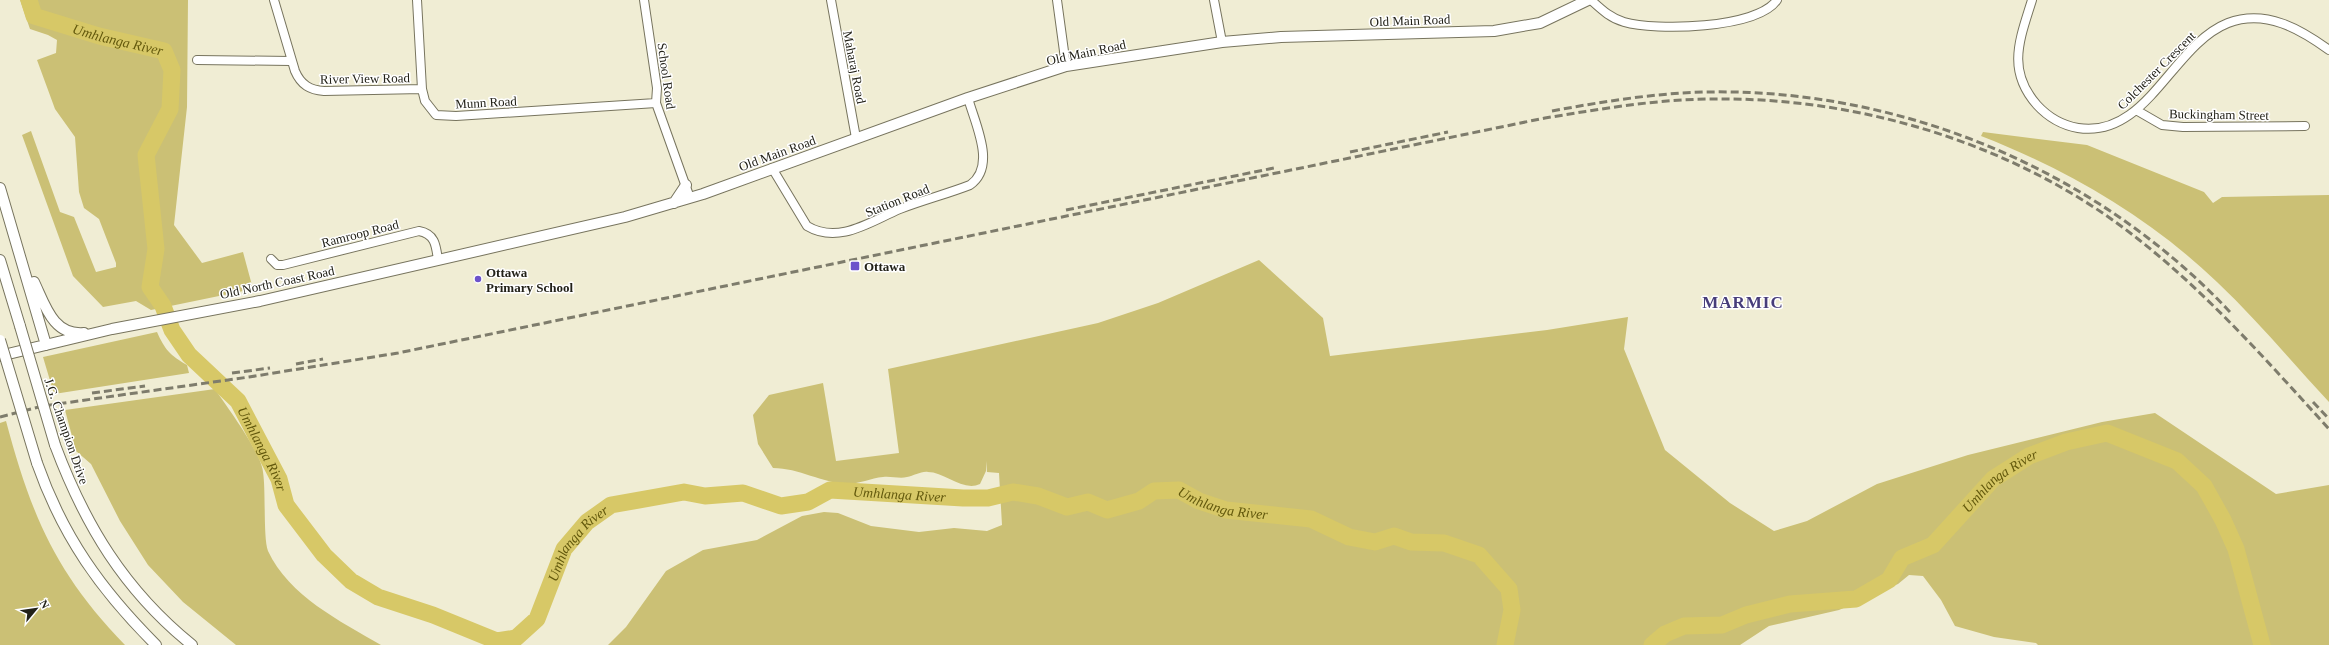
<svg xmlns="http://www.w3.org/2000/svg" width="2329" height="645" viewBox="0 0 2329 645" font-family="'Times New Roman',serif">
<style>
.green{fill:#cbc075}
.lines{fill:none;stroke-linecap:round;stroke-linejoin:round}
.river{stroke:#d7c867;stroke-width:17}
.minor-casing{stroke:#77745e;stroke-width:10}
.tertiary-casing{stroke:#77745e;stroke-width:12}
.minor{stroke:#fff;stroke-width:8}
.tertiary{stroke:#fff;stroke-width:10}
.rail{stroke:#7e7c6c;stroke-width:3;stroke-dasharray:8 4;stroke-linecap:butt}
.tertiary-bridge-casing{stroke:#77745e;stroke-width:12;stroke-linecap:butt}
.tertiary-bridge{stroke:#fff;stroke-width:10}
.poi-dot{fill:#6c52cb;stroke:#fff;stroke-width:1.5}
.labels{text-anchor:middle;stroke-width:3;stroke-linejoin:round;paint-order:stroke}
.street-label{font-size:13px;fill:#222118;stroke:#fff}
.poi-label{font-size:13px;font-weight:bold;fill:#222118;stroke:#fff;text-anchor:start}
.water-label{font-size:14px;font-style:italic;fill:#62580c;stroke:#fff}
.district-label{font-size:17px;font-weight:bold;letter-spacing:1px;fill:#473d7a;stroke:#fff}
</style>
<rect width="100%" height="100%" fill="#f0edd4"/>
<path class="green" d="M20 0H188L187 107 174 225 202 263 243 252 253 289 151 310 136 301 103 307 73 276 22 135 31 131 60 212 74 217 96 272 116 267V263L99 219 84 208 79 192 75 137 55 109 37 60 56 53 57 40 48 35 30 29Z
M1983 132 2087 145 2204 192 2213 203 2222 197 2329 195V402C2292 362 2257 320 2217 282 2149 217 2068 170 1981 136Z
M1259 260 1323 318 1330 356 1547 330 1628 317 1624 349 1665 450 1730 503 1774 531 1807 521 1877 484 1968 455 2102 422 2155 413 2276 494 2329 485V645H2038L2036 643 1994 637 1955 626 1941 600 1923 576 1909 575 1898 584 1839 610 1769 626 1740 645H608L626 627 666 571 703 550 757 540 802 516 824 512 838 513 871 526 919 532 954 528 987 531 1002 525 999 473 987 472 986 461V471L980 484C963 492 945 472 928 472 921 471 914 476 907 477 900 479 891 476 883 477 871 478 859 484 847 484 822 483 799 468 773 468L758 444 753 415 769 395 823 383 836 461 899 453 888 369 1098 323 1158 303Z
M157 332C165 350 170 355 187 365L189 373 54 394 43 357Z
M215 389C227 407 261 452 263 472 266 490 263 538 268 551 289 596 340 621 381 645H236L183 602 148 565 120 521 91 464 76 451 65 410Z
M6 421C31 515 56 574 125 645H0V423Z"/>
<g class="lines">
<g class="river">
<path id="s1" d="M29 0 34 16 99 36 164 51 172 70 170 109 146 155 156 249 150 287 163 306 172 330 189 355 238 401 279 479 286 505 324 555 351 581 378 597 433 615 497 641 516 638 537 619 564 549 587 522 611 505 684 492 705 496 743 493 781 506 808 502 830 490 963 498H988L1013 492 1038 496 1067 507 1088 502 1107 510 1139 501 1154 491 1179 490 1199 501 1226 510 1311 519 1349 537 1375 542 1394 536 1411 542 1444 543 1479 555 1509 589 1512 610 1505 645"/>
<path id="s2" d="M1652 645 1665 634 1684 626 1722 625 1746 615 1790 604 1856 599 1889 580 1902 558 1933 545 1993 479 2029 456 2066 442 2107 433 2177 461 2204 486 2223 520 2236 549 2262 645"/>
</g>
<g class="minor-casing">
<path id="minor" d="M274 0 295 71C301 85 310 90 324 91L422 89
M417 0 422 89 425 101 436 115 456 116 656 103
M644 0 657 88 656 103 690 198
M831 0 856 138
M1057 0 1066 66
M1214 0 1222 42
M1591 0C1601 9 1610 18 1624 22 1655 31 1757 29 1777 0
M2032 0C2020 39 2006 70 2037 105 2048 117 2061 125 2078 128 2147 139 2172 45 2228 23 2266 9 2300 29 2329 50
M197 60 291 61
M2136 110 2162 125 2183 127 2305 126
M772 168 807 226C839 245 871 221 900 209 923 200 947 194 970 185 997 166 975 124 968 98
M271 259 277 265H283L419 231C435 234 436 245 438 260"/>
</g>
<g class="tertiary-casing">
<path id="tertiary" d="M0 188 46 345
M674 203 686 185
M0 260 20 326
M34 282C45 305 53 336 84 333
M0 356 112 329 260 301 625 217 703 194 968 98 1066 66 1222 42 1281 37 1494 31 1540 23 1588 0
M55 445C85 525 124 590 192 645
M37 463C63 537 101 590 156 645"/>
</g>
<use href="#minor" class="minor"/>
<use href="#tertiary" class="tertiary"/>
<path class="rail" d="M1552 111C1595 103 1638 96 1681 93 1884 81 2091 164 2230 312
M1350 152 1448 132
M1066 210 1274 168
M296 364 323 359
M232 373 270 368
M92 393 145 386
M2313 402 2329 419
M0 417 43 406 249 377 398 353 1545 118C1601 109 1657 99 1714 99 1863 97 2021 146 2138 239 2209 295 2268 362 2329 429"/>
<g class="tertiary-bridge-casing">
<path id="tertiary-bridge" d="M20 326 55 445
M0 340 37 463"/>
</g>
<use href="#tertiary-bridge" class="tertiary-bridge"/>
</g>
<g class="poi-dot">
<rect x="850" y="261" width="10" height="10" rx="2"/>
<circle cx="478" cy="279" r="4"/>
</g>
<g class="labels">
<g class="street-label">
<text transform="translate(1410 20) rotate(-2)" y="5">Old Main Road</text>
<text transform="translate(1086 52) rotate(-12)" y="5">Old Main Road</text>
<text transform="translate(855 67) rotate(79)" y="5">Maharaj Road</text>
<text transform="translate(2156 70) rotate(-45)" y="5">Colchester Crescent</text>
<text transform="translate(667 76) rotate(82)" y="5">School Road</text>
<text transform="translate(365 78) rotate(-1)" y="5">River View Road</text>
<text transform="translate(486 102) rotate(-3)" y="5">Munn Road</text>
<text transform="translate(2219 114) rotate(1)" y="5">Buckingham Street</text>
<text transform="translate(777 153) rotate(-20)" y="5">Old Main Road</text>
<text transform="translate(897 200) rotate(-22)" y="5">Station Road</text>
<text transform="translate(360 233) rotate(-14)" y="5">Ramroop Road</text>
<text transform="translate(277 282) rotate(-12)" y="5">Old North Coast Road</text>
<text transform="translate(67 431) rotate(71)" y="5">J.G. Champion Drive</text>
</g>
<g class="poi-label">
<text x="864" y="271">Ottawa</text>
<text x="486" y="277">Ottawa<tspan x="486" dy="15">Primary School</tspan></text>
</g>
<g class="water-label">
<text dy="5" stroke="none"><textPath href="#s1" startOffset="104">Umhlanga River</textPath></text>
<text dy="5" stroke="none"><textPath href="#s1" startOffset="596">Umhlanga River</textPath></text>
<text dy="5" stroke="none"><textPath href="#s2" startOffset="404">Umhlanga River</textPath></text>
<text dy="5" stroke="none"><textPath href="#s1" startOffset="1399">Umhlanga River</textPath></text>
<text dy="5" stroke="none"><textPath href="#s1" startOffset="1735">Umhlanga River</textPath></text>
<text dy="5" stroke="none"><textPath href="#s1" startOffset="1051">Umhlanga River</textPath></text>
</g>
<g class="district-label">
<text x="1743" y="308">MARMIC</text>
</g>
</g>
<g transform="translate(36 609) rotate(61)" stroke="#ffffff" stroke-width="3" paint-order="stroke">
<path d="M0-3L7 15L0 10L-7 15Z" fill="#222118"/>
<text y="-6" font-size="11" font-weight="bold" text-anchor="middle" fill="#222118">N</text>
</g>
</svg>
